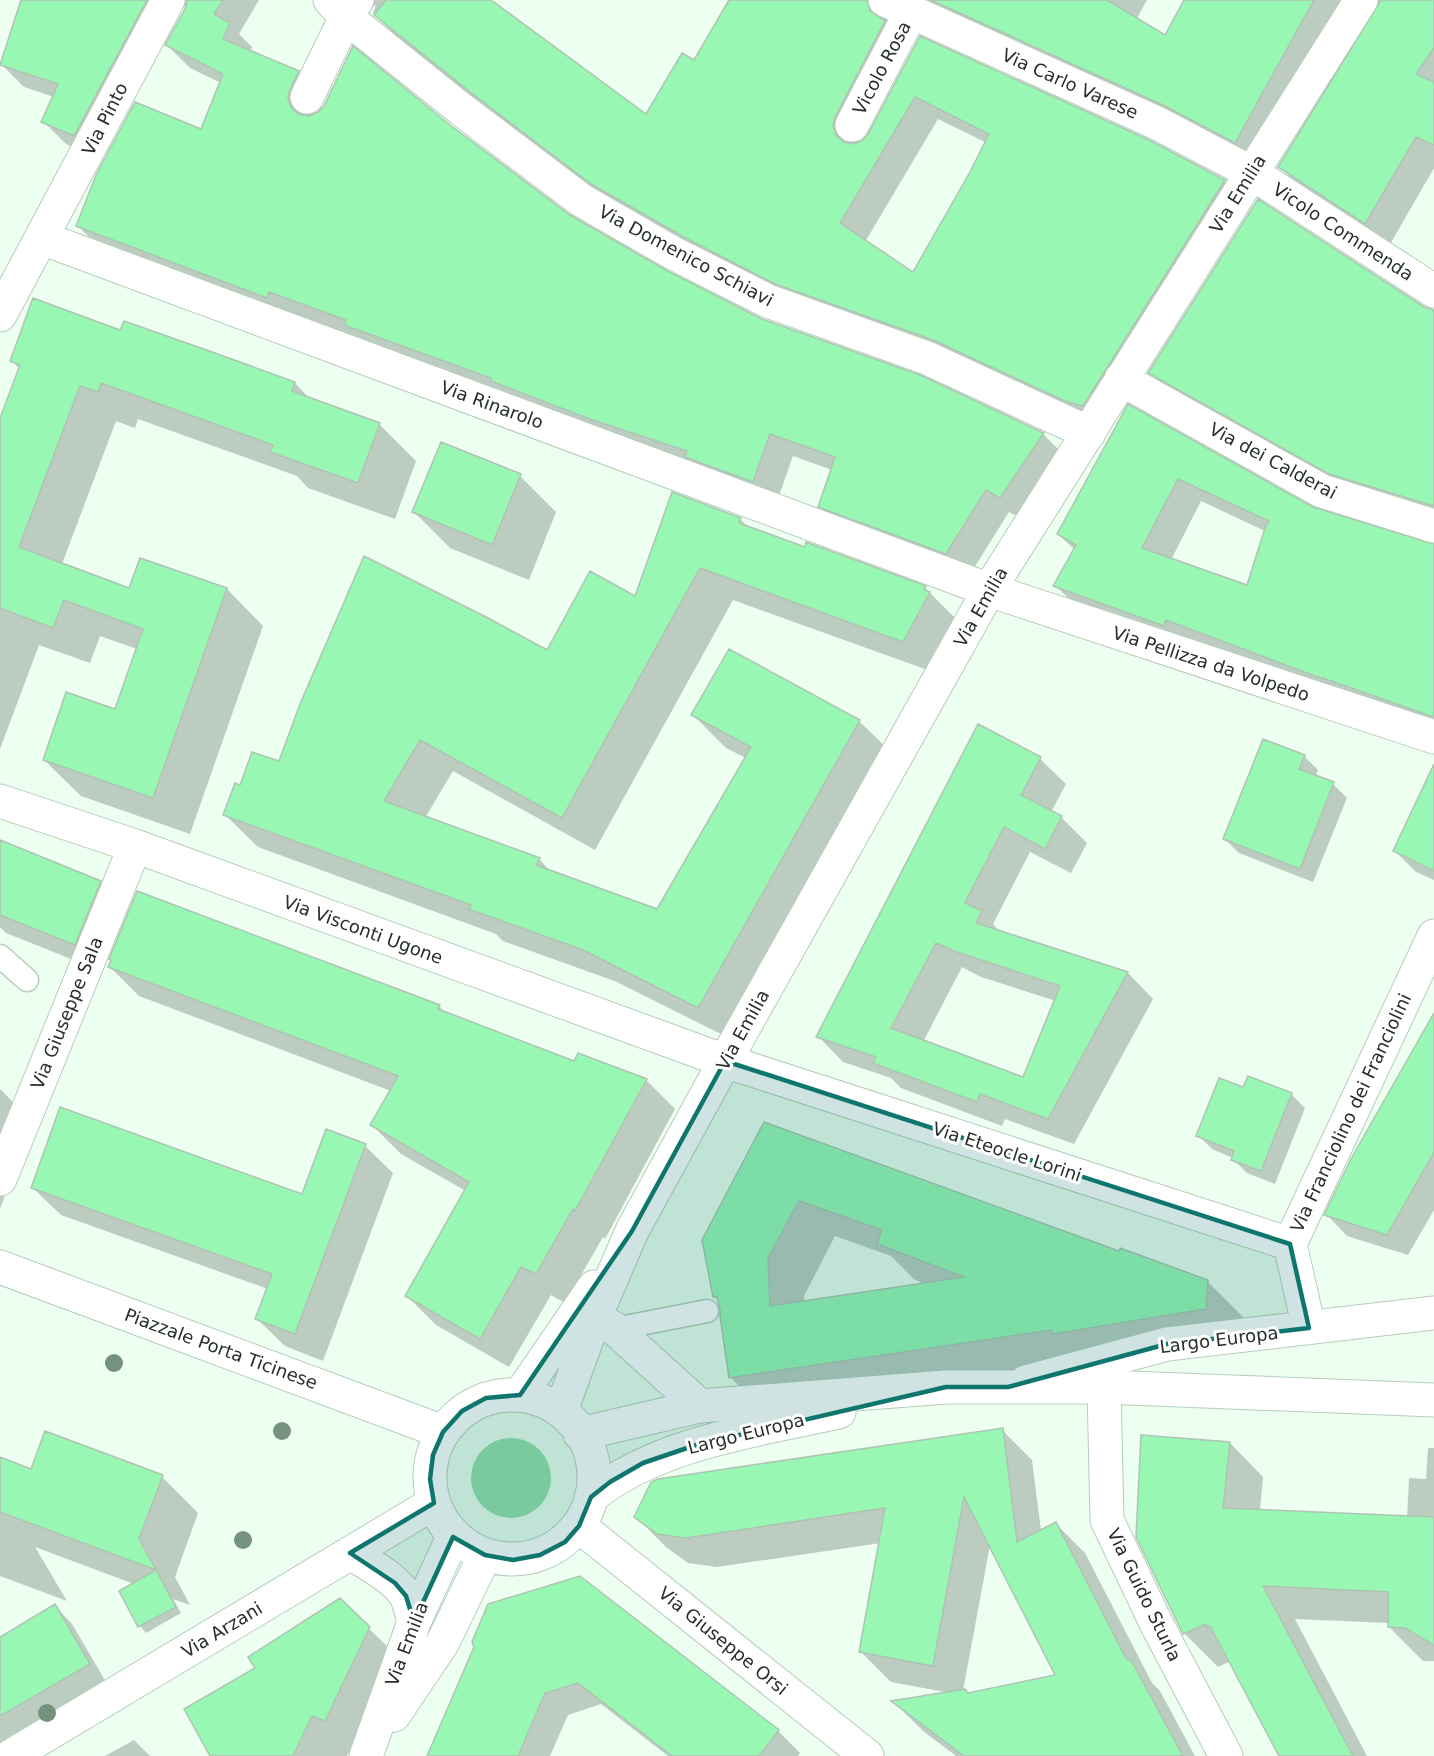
<svg xmlns="http://www.w3.org/2000/svg" width="1434" height="1756" viewBox="0 0 1434 1756" font-family="'DejaVu Sans',sans-serif">
<style>
.green{fill:#95dfaa}
.shadow{fill:#0003;fill-rule:evenodd}
.building{fill:#99f7b4;stroke:#aec4b3;stroke-width:1.5;fill-rule:evenodd}
.lines{fill:none;stroke-linecap:round;stroke-linejoin:round}
.lane-casing{stroke:#b6cdbb;stroke-width:25}
.street-casing{stroke:#b6cdbb;stroke-width:35}
.secondary-casing{stroke:#b6cdbb;stroke-width:35}
.lane{stroke:#fff;stroke-width:22}
.street{stroke:#fff;stroke-width:33}
.secondary{stroke:#fff;stroke-width:33}
.tree{fill:#74927e}
.marked{fill:#0f766e;fill-opacity:0.2;stroke:#0f766e;stroke-width:4.5;stroke-linejoin:round}
.labels{text-anchor:middle;stroke-width:6;stroke-linejoin:round;paint-order:stroke}
.street-label{font-size:18px;fill:#273029;stroke:#fff}
</style>
<rect width="100%" height="100%" fill="#ecfff0"/>
<path class="green" d="M471 1478a40 40 0 1 1 80 0a40 40 0 1 1-80 0Z"/>
<path class="shadow" d="M22 0H259L239 34 252 47 250 52 298 72 321 95 312 116 449 126 569 216 663 271 761 320 1043 434 1066 457 1024 520 1009 512 969 576 843 529 820 506 832 470 793 456 776 504 369 348 360 338 101 249 78 226 202 131 221 83 190 68 167 45 187 5 182 6 97 158 66 144 43 121 54 97 24 87 1 64Z
M351 0H488L646 116 694 62 731 0H1147L1136 20 1165 37 1186 0H1434V168L1389 246 1303 190 1280 167 1380 5 1376 6 1368 13 1269 170 917 5 857 144 862 142 870 135 920 38 1148 141 1224 181 1247 204 1106 428 800 306 616 207 498 118 396 36 373 13 376 5 368 9ZM938 119 987 143 913 274 865 242Z
M1423 308 1434 311V521L1354 496 1173 395 1150 372Z
M121 332 295 383 311 400 379 424 416 461 395 519 308 488 297 476 138 419 135 428 116 421 62 564 130 590 141 560 227 589 263 626 190 834 81 796 44 760 116 711 137 649 100 636 90 663 39 645 0 749V423L20 369 12 361Z
M1129 406 1316 510 1434 546V599L1265 531 1201 501 1171 560 1248 587 1434 646V730L1078 608 1055 585 1075 550 1058 534Z
M520 476 556 512 529 580 450 548 414 512Z
M740 519 749 528 925 588 957 620 936 673 733 600 595 850 453 771 425 818 539 859 551 872 657 910 746 758 726 748 693 715 859 721 892 753 731 1039 617 982 503 941 496 934 258 847 225 815 241 787 280 763 547 652 636 598Z
M1304 756 1318 770 1315 777 1333 784 1347 798 1313 882 1239 853 1225 839Z
M1040 759 1066 784 1051 812 1061 817 1087 843 1071 873 1030 852 993 924 1001 933 1128 973 1153 999 1074 1144 1005 1119 1002 1126 901 1088 891 1078 843 1062 818 1036ZM962 967 981 977 1056 1001 1024 1079 923 1042Z
M1434 774V880L1416 872 1394 850Z
M0 854 100 882 126 909 101 971 6 933 0 927Z
M110 967 439 1006 446 1014 575 1063 646 1080 675 1109 605 1239 603 1237 565 1303 551 1295 509 1367 436 1325 407 1296 466 1191 401 1154 372 1125 391 1091 139 996Z
M1434 1016V1210L1408 1255 1347 1236 1326 1214Z
M0 1089 32 1121 0 1209Z
M1244 1089 1291 1094 1305 1108 1275 1184 1247 1173 1233 1159V1158L1212 1149 1198 1135Z
M765 1124 1120 1253 1207 1281 1244 1318 1242 1345 767 1414 730 1377 720 1302 714 1297ZM835 1236 891 1256 915 1280 925 1284 804 1302V1296Z
M365 1146 393 1173 323 1361 285 1346 257 1319 268 1289 61 1215 33 1188 303 1196Z
M1002 1430 1032 1460 1041 1531 1055 1523 1085 1553 1152 1683 1160 1691 1195 1756H956L923 1731 894 1702 950 1693 891 1682 861 1652 881 1543 717 1567 688 1563 666 1547 636 1517ZM990 1545 1058 1676 969 1694 963 1691Z
M1230 1443 1263 1477 1260 1511 1407 1518 1409 1478 1426 1479 1428 1448H1434V1661H1423L1389 1627V1623L1295 1619 1367 1756H1281L1231 1661 1218 1667 1184 1633Z
M0 1458 32 1470 162 1477 198 1513 175 1577 190 1605 173 1599 181 1613 146 1633 140 1626 121 1592 134 1584 35 1547 67 1601 0 1576Z
M580 1578 778 1731 800 1753 798 1756H668L601 1704 568 1715 550 1756H429Z
M340 1600 406 1665 359 1756 349 1752 347 1756H211L258 1668Z
M55 1606 72 1624 106 1682 0 1744V1639Z
M134 1740 150 1756H105Z"/>
<path class="building" d="M21 0H147L74 136 41 122 58 84 0 65Z
M187 0H223L214 14 230 23 223 39 299 71 290 89 288 98 291 107 298 114 309 116 318 112 324 106 353 46 450 125 570 215 664 269 762 319 920 375 1044 433 1000 498 986 490 946 554 818 507 835 457 770 434 753 482 685 457 687 451 587 418 491 381V378L344 325 346 320 269 292 267 298 76 226 96 175 135 102 201 129 223 74 165 45 185 9Z
M386 0H491L646 114 682 53 694 60 729 0H867L870 11 885 21 835 117 833 126 836 135 844 142 852 144 862 141 868 134 920 36 1149 140 1225 180 1083 406 1065 401 933 340 775 284 682 236 591 184 474 95 374 15ZM915 97 989 134 970 172 913 272 840 223Z
M931 0H1107L1165 35 1184 0H1314L1235 143 1165 106Z
M1381 0H1434V48L1416 74 1434 82V145L1416 137 1365 224 1278 167Z
M1258 199 1424 307 1434 310V506L1329 474 1148 373Z
M33 298 120 330 124 321 212 352 295 382 292 391 380 423 358 483 270 452 273 445 101 383 98 392 80 386 19 547 129 588 140 558 227 588 153 798 43 760 66 692 115 709 143 629 64 600 53 628 0 608V418L20 365 10 361Z
M1128 404 1313 507 1434 544V717L1323 678V679L1166 620 1164 626 1053 586 1076 545 1057 534ZM1178 479 1269 521 1265 528 1247 585 1142 548Z
M441 442 521 474 492 545 412 512Z
M672 492 741 518 739 523 805 547 806 542 926 586 924 590 930 592 903 642 700 568 562 818 420 740 384 801 540 858 536 865 657 909 751 747 691 715 729 649 860 720 698 1008 583 950 469 909 471 905 223 815 235 783 240 785 252 752 279 761 300 704 364 556 488 618 547 650 590 571 635 596Z
M978 724 1041 757 1021 795 1062 816 1045 849 1004 827 965 903 982 911 976 923 1128 972 1048 1119 980 1094 977 1102 873 1063 876 1057 816 1037ZM936 943 954 951 1060 986 1023 1077 891 1028Z
M1263 739 1305 755 1299 769 1334 782 1300 869 1223 839Z
M1434 764V871L1393 851Z
M0 840 101 881 75 945 0 915Z
M137 891 440 1005 438 1009 574 1061 578 1053 647 1079 575 1211 573 1209 536 1274 521 1267 480 1339 405 1296 469 1182 370 1125 398 1076 108 967 111 960 109 959Z
M1434 1013V1152L1387 1235 1324 1215 1352 1157Z
M1248 1076 1292 1093 1261 1171 1231 1160 1234 1151 1196 1136 1219 1078 1243 1087Z
M60 1107 302 1194 326 1129 366 1144 295 1334 255 1319 272 1274 31 1188Z
M764 1122 1119 1251 1120 1248 1208 1280 1206 1309 1053 1334 1052 1330 729 1378 720 1316V1309L717 1297H713L702 1240ZM799 1201 882 1230 877 1244 964 1277 770 1306 768 1258Z
M1003 1428 1017 1542 1056 1522 1127 1660H1131L1183 1756H964L891 1701 965 1689 968 1693 1055 1675 964 1497 933 1666 859 1652 885 1508 686 1538 657 1534 634 1517 651 1482 658 1479Z
M45 1431 163 1475 139 1539 156 1570 0 1512V1457L31 1469Z
M1141 1435 1230 1442 1223 1508 1434 1517V1645L1405 1628 1388 1627V1592L1263 1586 1353 1756H1279L1210 1626 1207 1628 1206 1624 1183 1634 1136 1537Z
M156 1570 176 1607 138 1627 119 1591Z
M580 1576 779 1730 759 1756H672L578 1683 545 1693 518 1756H427L474 1647 472 1642 488 1604Z
M340 1598 370 1627 325 1721 312 1716 293 1756H210L184 1709 255 1668 248 1657Z
M55 1604 90 1664 0 1716V1637Z"/>
<g class="lines">
<g class="lane-casing">
<path id="lane" d="M0 956 27 980
M615 1329 707 1311"/>
</g>
<g class="street-casing">
<path id="street" d="M330 0 346 17 462 110 581 200 673 253 768 301 927 358 1089 433
M885 0 1157 123 1252 173 1434 291
M307 97 346 17 357 0
M852 125 911 12
M42 238 989 590 1434 737
M0 315 168 0
M1121 379 1322 491 1434 526
M0 801 135 846 725 1061 1290 1244
M0 1179 135 846
M0 1267 443 1432
M595 1317 615 1329 700 1406
M1309 1328 1290 1244 1434 936
M1026 1382 1167 1344 1434 1313
M1104 1387 1107 1520 1156 1623 1226 1756
M520 1395 594 1287
M561 1411 595 1317 632 1231 725 1061 989 590 1361 0
M579 1526 867 1756"/>
</g>
<g class="secondary-casing">
<path id="secondary" d="M430 1477a82 82 0 1 1 164 0a82 82 0 1 1-164 0Z
M580 1434 700 1406 946 1387H1104L1434 1400
M591 1497C657 1443 757 1430 839 1412
M350 1553C367 1563 399 1580 407 1598 410 1606 412 1614 414 1622
M394 1715 443 1642 485 1555
M11 1756 434 1503
M366 1756 414 1622 453 1537"/>
</g>
<use href="#lane" class="lane"/>
<use href="#street" class="street"/>
<use href="#secondary" class="secondary"/>
</g>
<g class="tree">
<circle cx="114" cy="1363" r="9"/>
<circle cx="282" cy="1431" r="9"/>
<circle cx="243" cy="1540" r="9"/>
<circle cx="47" cy="1713" r="9"/>
</g>
<path class="marked" d="M725 1061 1290 1244 1309 1328 1167 1344 1008 1387H946L696 1445 643 1463 610 1482 591 1497 579 1526 565 1542 540 1555 513 1560 485 1555 453 1537 414 1622 406 1596 395 1583 350 1553 434 1503 430 1479 433 1455 443 1432 462 1411 486 1398 520 1395 632 1231Z"/>
<g class="labels">
<g class="street-label">
<text transform="translate(882 68) rotate(-62)" y="6">Vicolo Rosa</text>
<text transform="translate(1070 84) rotate(24)" y="6">Via Carlo Varese</text>
<text transform="translate(105 119) rotate(-63)" y="6">Via Pinto</text>
<text transform="translate(1238 194) rotate(-58)" y="6">Via Emilia</text>
<text transform="translate(1343 232) rotate(33)" y="6">Vicolo Commenda</text>
<text transform="translate(686 256) rotate(28)" y="6">Via Domenico Schiavi</text>
<text transform="translate(492 405) rotate(20)" y="6">Via Rinarolo</text>
<text transform="translate(1273 461) rotate(28)" y="6">Via dei Calderai</text>
<text transform="translate(981 607) rotate(-60)" y="6">Via Emilia</text>
<text transform="translate(1211 664) rotate(18)" y="6">Via Pellizza da Volpedo</text>
<text transform="translate(363 930) rotate(20)" y="6">Via Visconti Ugone</text>
<text transform="translate(67 1013) rotate(-68)" y="6">Via Giuseppe Sala</text>
<text transform="translate(743 1030) rotate(-61)" y="6">Via Emilia</text>
<text transform="translate(1351 1113) rotate(-65)" y="6">Via Franciolino dei Franciolini</text>
<text transform="translate(1007 1152) rotate(18)" y="6">Via Eteocle Lorini</text>
<text transform="translate(1219 1340) rotate(-7)" y="6">Largo Europa</text>
<text transform="translate(221 1349) rotate(20)" y="6">Piazzale Porta Ticinese</text>
<text transform="translate(746 1434) rotate(-14)" y="6">Largo Europa</text>
<text transform="translate(1144 1595) rotate(64)" y="6">Via Guido Sturla</text>
<text transform="translate(222 1630) rotate(-31)" y="6">Via Arzani</text>
<text transform="translate(723 1641) rotate(39)" y="6">Via Giuseppe Orsi</text>
<text transform="translate(407 1644) rotate(-69)" y="6">Via Emilia</text>
</g>
</g>
</svg>
